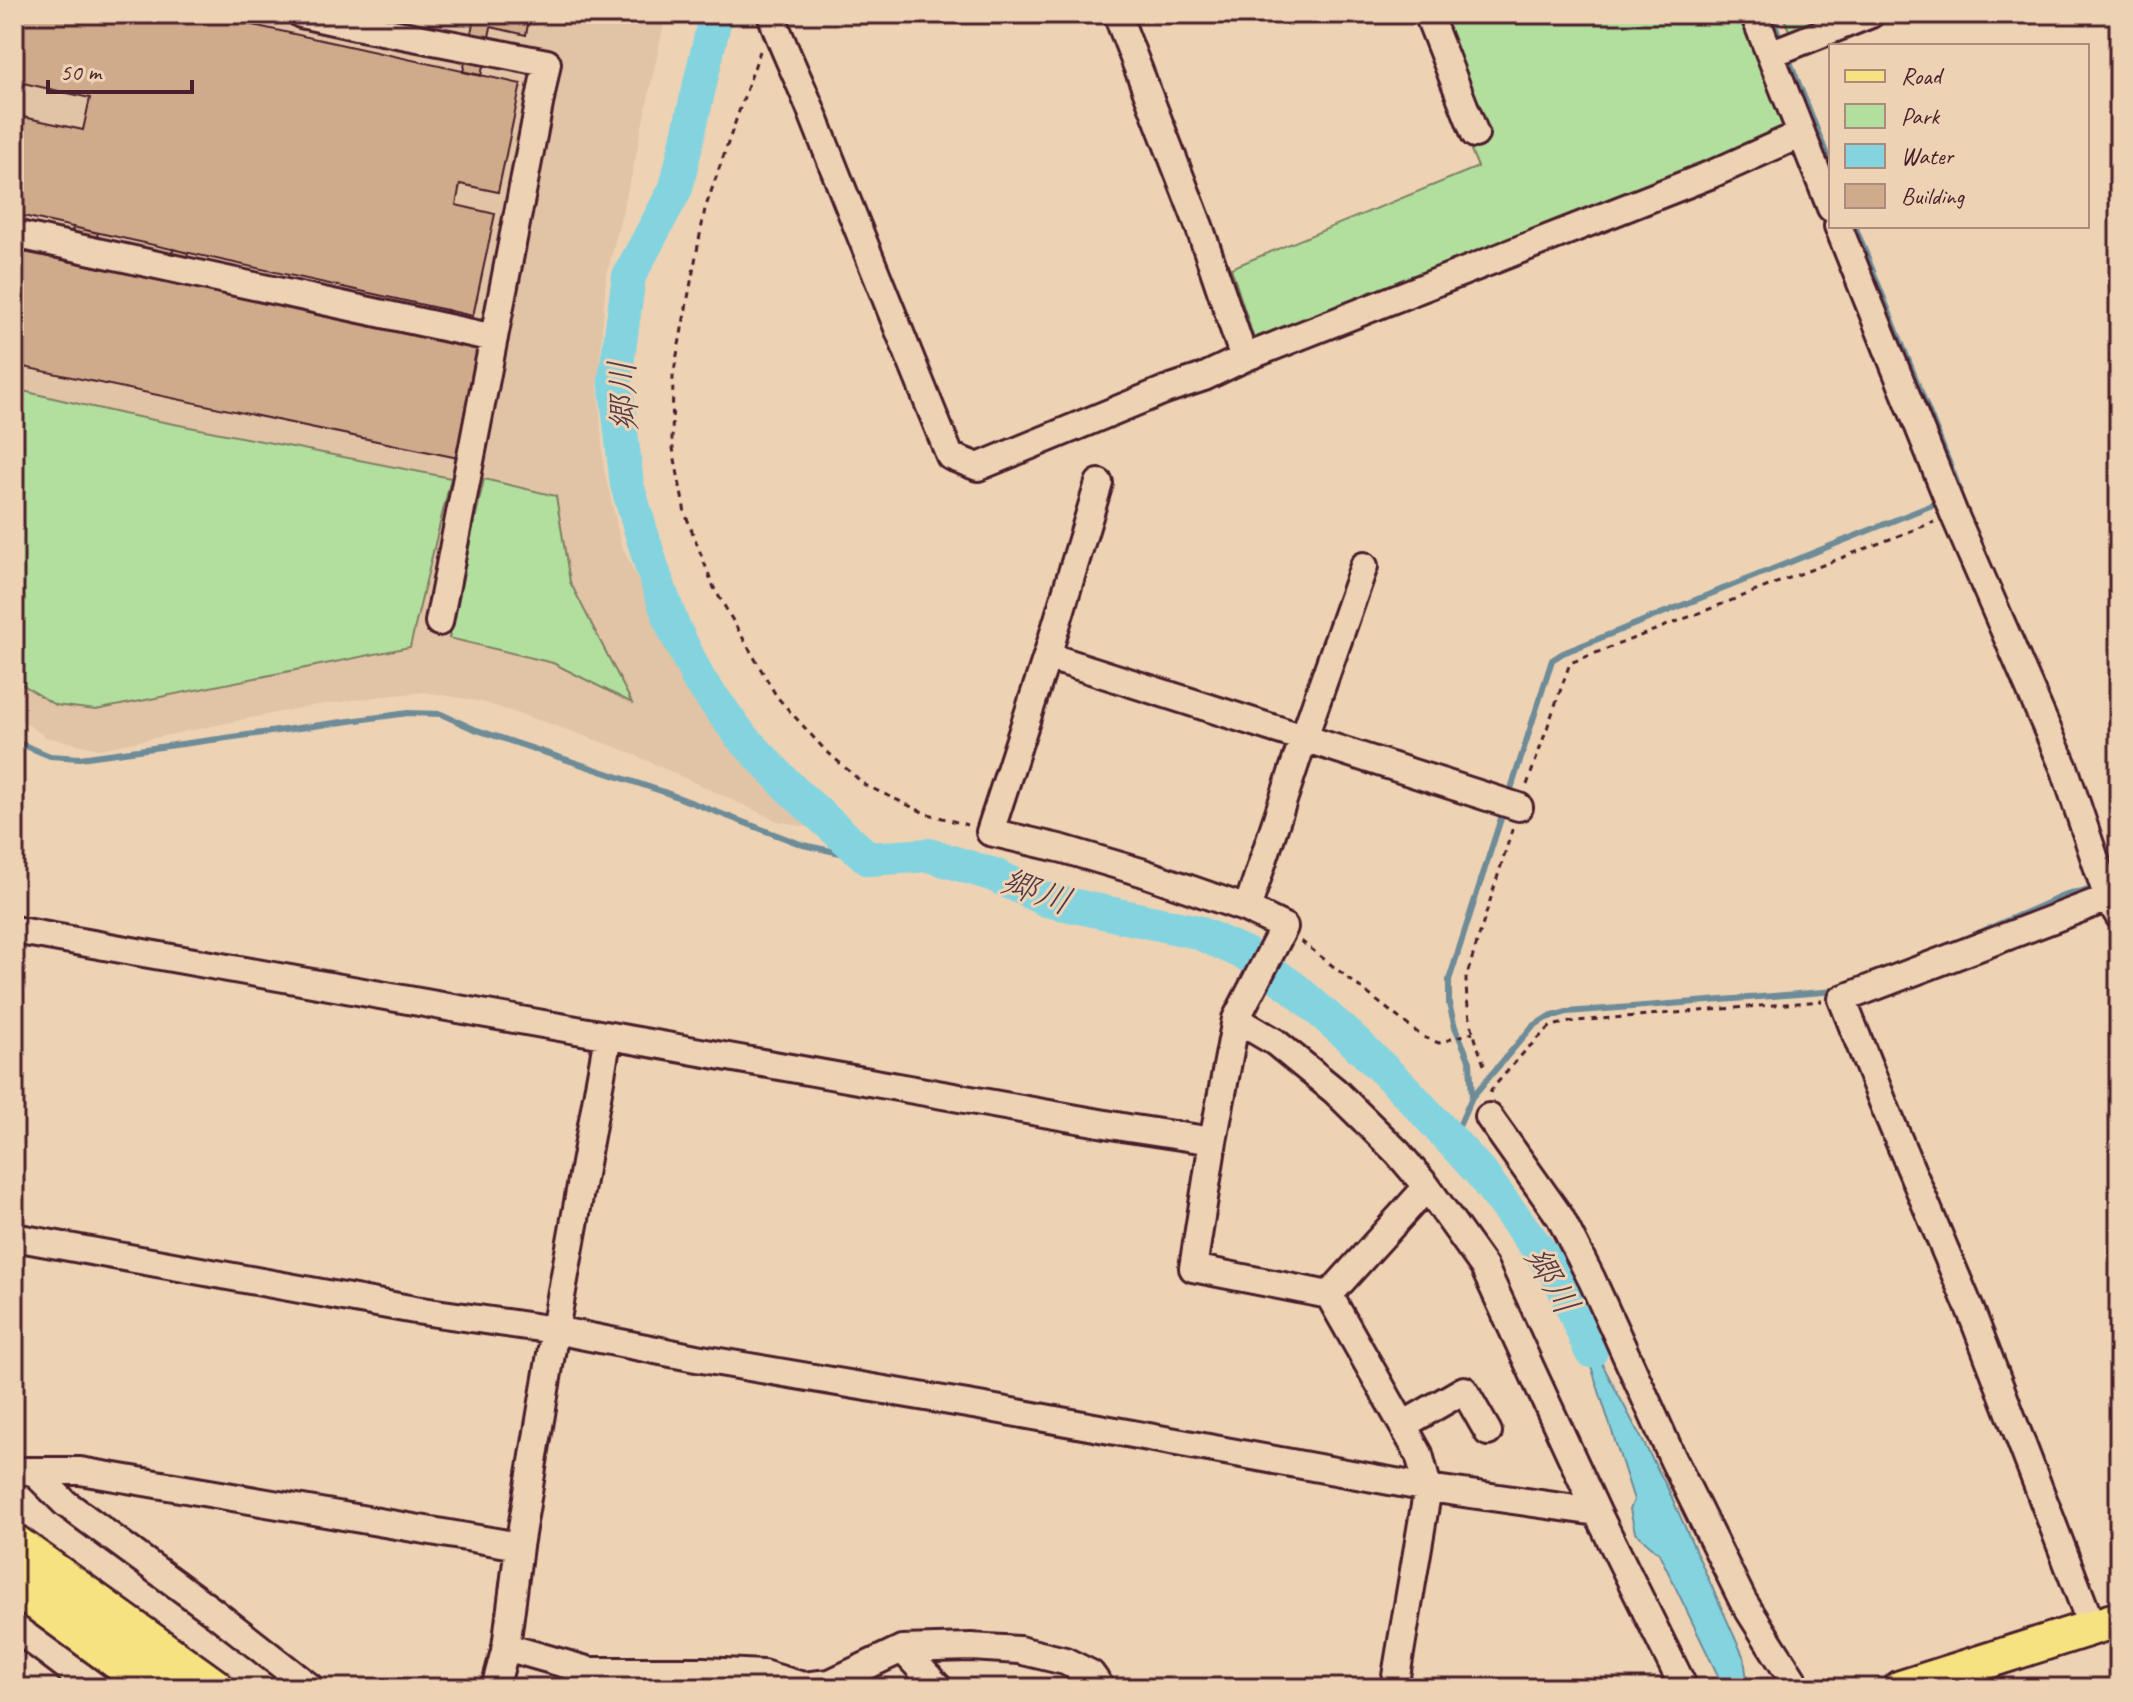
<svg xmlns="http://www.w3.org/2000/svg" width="2133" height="1702" viewBox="0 0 2133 1702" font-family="Caveat,'Klee One',sans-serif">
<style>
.built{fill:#e1c3a6}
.green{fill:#b2df9e;stroke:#7e7f64;stroke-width:2}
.water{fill:#84d4e0;stroke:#6d8c98;stroke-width:2}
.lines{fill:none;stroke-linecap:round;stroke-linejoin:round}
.stream{stroke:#6d8c98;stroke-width:6}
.river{stroke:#84d4e0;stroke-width:34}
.building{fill:#d0ab8b;stroke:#4a1f2b;stroke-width:2}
.minor-casing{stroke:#4a1f2b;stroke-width:32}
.major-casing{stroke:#4a1f2b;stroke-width:40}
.highway-casing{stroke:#4a1f2b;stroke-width:44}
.path{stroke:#4a1f2b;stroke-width:3;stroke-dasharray:6 6;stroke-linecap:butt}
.minor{stroke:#edd2b4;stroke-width:26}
.major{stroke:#f7e281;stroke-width:34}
.highway{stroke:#f7e281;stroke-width:38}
.labels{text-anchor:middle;stroke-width:6;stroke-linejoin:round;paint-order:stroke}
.water-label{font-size:36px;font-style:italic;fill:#533a46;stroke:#edd2b4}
</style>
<rect width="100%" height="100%" fill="#edd2b4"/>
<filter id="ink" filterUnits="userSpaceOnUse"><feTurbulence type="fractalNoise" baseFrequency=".0125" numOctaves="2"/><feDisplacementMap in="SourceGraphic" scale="16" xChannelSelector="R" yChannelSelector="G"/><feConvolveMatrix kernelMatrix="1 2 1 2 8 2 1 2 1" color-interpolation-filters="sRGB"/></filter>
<g filter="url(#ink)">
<path class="built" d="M14 14H666L632 173 606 277 598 387 604 469 621 544 666 639 724 733 812 828 778 821 624 750 551 724 482 702 426 692 375 697 304 707 100 749 46 737 14 715Z"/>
<path class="green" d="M1415 14H1746L1791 128 1525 236 1257 348 1231 268 1478 167Z
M1782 14H1839L1791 35Z
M14 389 123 414 451 478 410 647 96 710 55 705 14 679Z
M484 479 556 496 570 582 632 703 553 663 449 638Z"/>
<path class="water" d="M1561 1286 1667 1487 1744 1658 1748 1688H1724L1659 1553 1635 1532 1630 1509 1634 1500 1582 1338Z"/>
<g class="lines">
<path class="stream" d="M1771 14 1781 40
M1787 54 1831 165
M1855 226 1960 490 1953 494
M14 741 50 756 80 758 408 713 441 714 474 729 664 792 803 845 869 859
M1509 795 1552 660 1563 653 1940 502
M1969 937 2070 893 2096 889
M1472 1097 1470 1062 1455 1027 1449 1004V980L1504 809
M1452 1142 1472 1097 1532 1027 1546 1018 1567 1012 1836 991"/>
<path class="river" d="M716 14 676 188 629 276 615 379 627 485 652 568 672 624 699 680 741 736 793 791 869 859 929 855 994 875 1047 900 1197 932 1246 954 1294 988 1353 1040 1405 1090 1480 1172 1560 1278 1591 1351"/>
</g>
<path class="building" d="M14 14H203L521 84 498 192 460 184 456 205 495 214 473 316 14 214V115L83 130 90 98 14 81Z
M475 14H530L526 35 491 27 481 76 463 72Z
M73 227 98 233 90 265 66 260Z
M173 249 188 253 182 284 167 281Z
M14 250 483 346 463 459 14 365Z
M427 306 448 310 443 338 421 333Z"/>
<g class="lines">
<g class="minor-casing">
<path id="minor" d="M301 14 356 26
M358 14 356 26 547 63 439 622
M771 14C783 49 800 81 813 115 858 230 904 343 950 456L978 467 1165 390 1204 377 1244 358 1712 174 1801 134
M1117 14 1199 226 1244 358
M1428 14 1475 134
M1754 14 1831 208
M1770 54 1871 14
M1838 226 1954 514 2065 770 2108 898 2119 916
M14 234 494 338
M1099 483 1047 656 1519 807
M1364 566 1304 737 1247 909 1284 927 1236 1019 1213 1141 1193 1268 1329 1295 1419 1454 1428 1488 1394 1688
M1047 656 990 832 1063 849 1141 872 1247 909
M14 930C386 994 757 1062 1128 1128L1213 1141
M1236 1019 1275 1042 1335 1091 1398 1153 1427 1187 1329 1295
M1489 1117 1560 1217 1592 1280 1673 1459 1743 1601 1798 1688
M14 1237 415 1310 555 1330 696 1358 979 1406 1428 1488 1597 1512 1484 1267 1427 1187
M1403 1425 1464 1390 1488 1432
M14 1471H80L519 1546
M35 1473 65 1503 215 1613 311 1688
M1597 1512 1684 1688
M2092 1627 1972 1314 1886 1110 1842 999 2108 898
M506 1647 590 1671H704L763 1674 803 1686 830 1683 902 1649 971 1647 1019 1650 1065 1661 1091 1674 1101 1688
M902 1649 939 1688
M14 1663 47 1688
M495 1688 506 1647 519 1546 555 1330 608 1036"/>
</g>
<g class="major-casing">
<path id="major" d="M1901 1688 2119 1619"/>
</g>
<g class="highway-casing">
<path id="highway" d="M14 1544 214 1688
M14 1584 156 1688"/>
</g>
<path class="path" d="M760 51 705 209 673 376 672 443 685 513 714 588 777 697 824 749 865 785 925 813 967 825
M1527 785 1570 663 1934 522
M1301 941 1423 1037 1439 1043 1473 1032
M1484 1065C1473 1034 1466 1010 1466 978L1513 827
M1490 1093 1491 1090 1526 1050 1551 1026 1575 1021 1822 1001"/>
<use href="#minor" class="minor"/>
<use href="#major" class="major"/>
<use href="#highway" class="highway"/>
</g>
</g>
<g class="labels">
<g class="water-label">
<text transform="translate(622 396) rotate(-92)" y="13">郷川</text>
<text transform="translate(1037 890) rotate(20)" y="13">郷川</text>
<text transform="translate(1553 1280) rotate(60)" y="13">郷川</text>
</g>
</g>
<rect width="2133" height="1702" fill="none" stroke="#edd2b4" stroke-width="48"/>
<rect x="24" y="24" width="2085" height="1654" fill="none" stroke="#4a1f2b" stroke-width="3" filter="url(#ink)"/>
<rect x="1829" y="44" width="260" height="184" fill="#edd2b4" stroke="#ac8a7d" stroke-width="2"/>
<rect x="1845" y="70" width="40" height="12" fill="#f7e281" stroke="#ac8a7d" stroke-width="2"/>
<text x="1901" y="84" font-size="24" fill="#4a1f2b">Road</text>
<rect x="1845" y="104" width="40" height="24" fill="#b2df9e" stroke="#ac8a7d" stroke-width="2"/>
<text x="1901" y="124" font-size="24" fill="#4a1f2b">Park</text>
<rect x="1845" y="144" width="40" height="24" fill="#84d4e0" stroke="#ac8a7d" stroke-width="2"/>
<text x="1901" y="164" font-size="24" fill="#4a1f2b">Water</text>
<rect x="1845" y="184" width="40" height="24" fill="#d0ab8b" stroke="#ac8a7d" stroke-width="2"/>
<text x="1901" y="204" font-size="24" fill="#4a1f2b">Building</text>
<path d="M48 80v12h144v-12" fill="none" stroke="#4a1f2b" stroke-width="4"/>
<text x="60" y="80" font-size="24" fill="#4a1f2b" stroke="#edd2b4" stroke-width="6" paint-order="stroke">50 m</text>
</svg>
